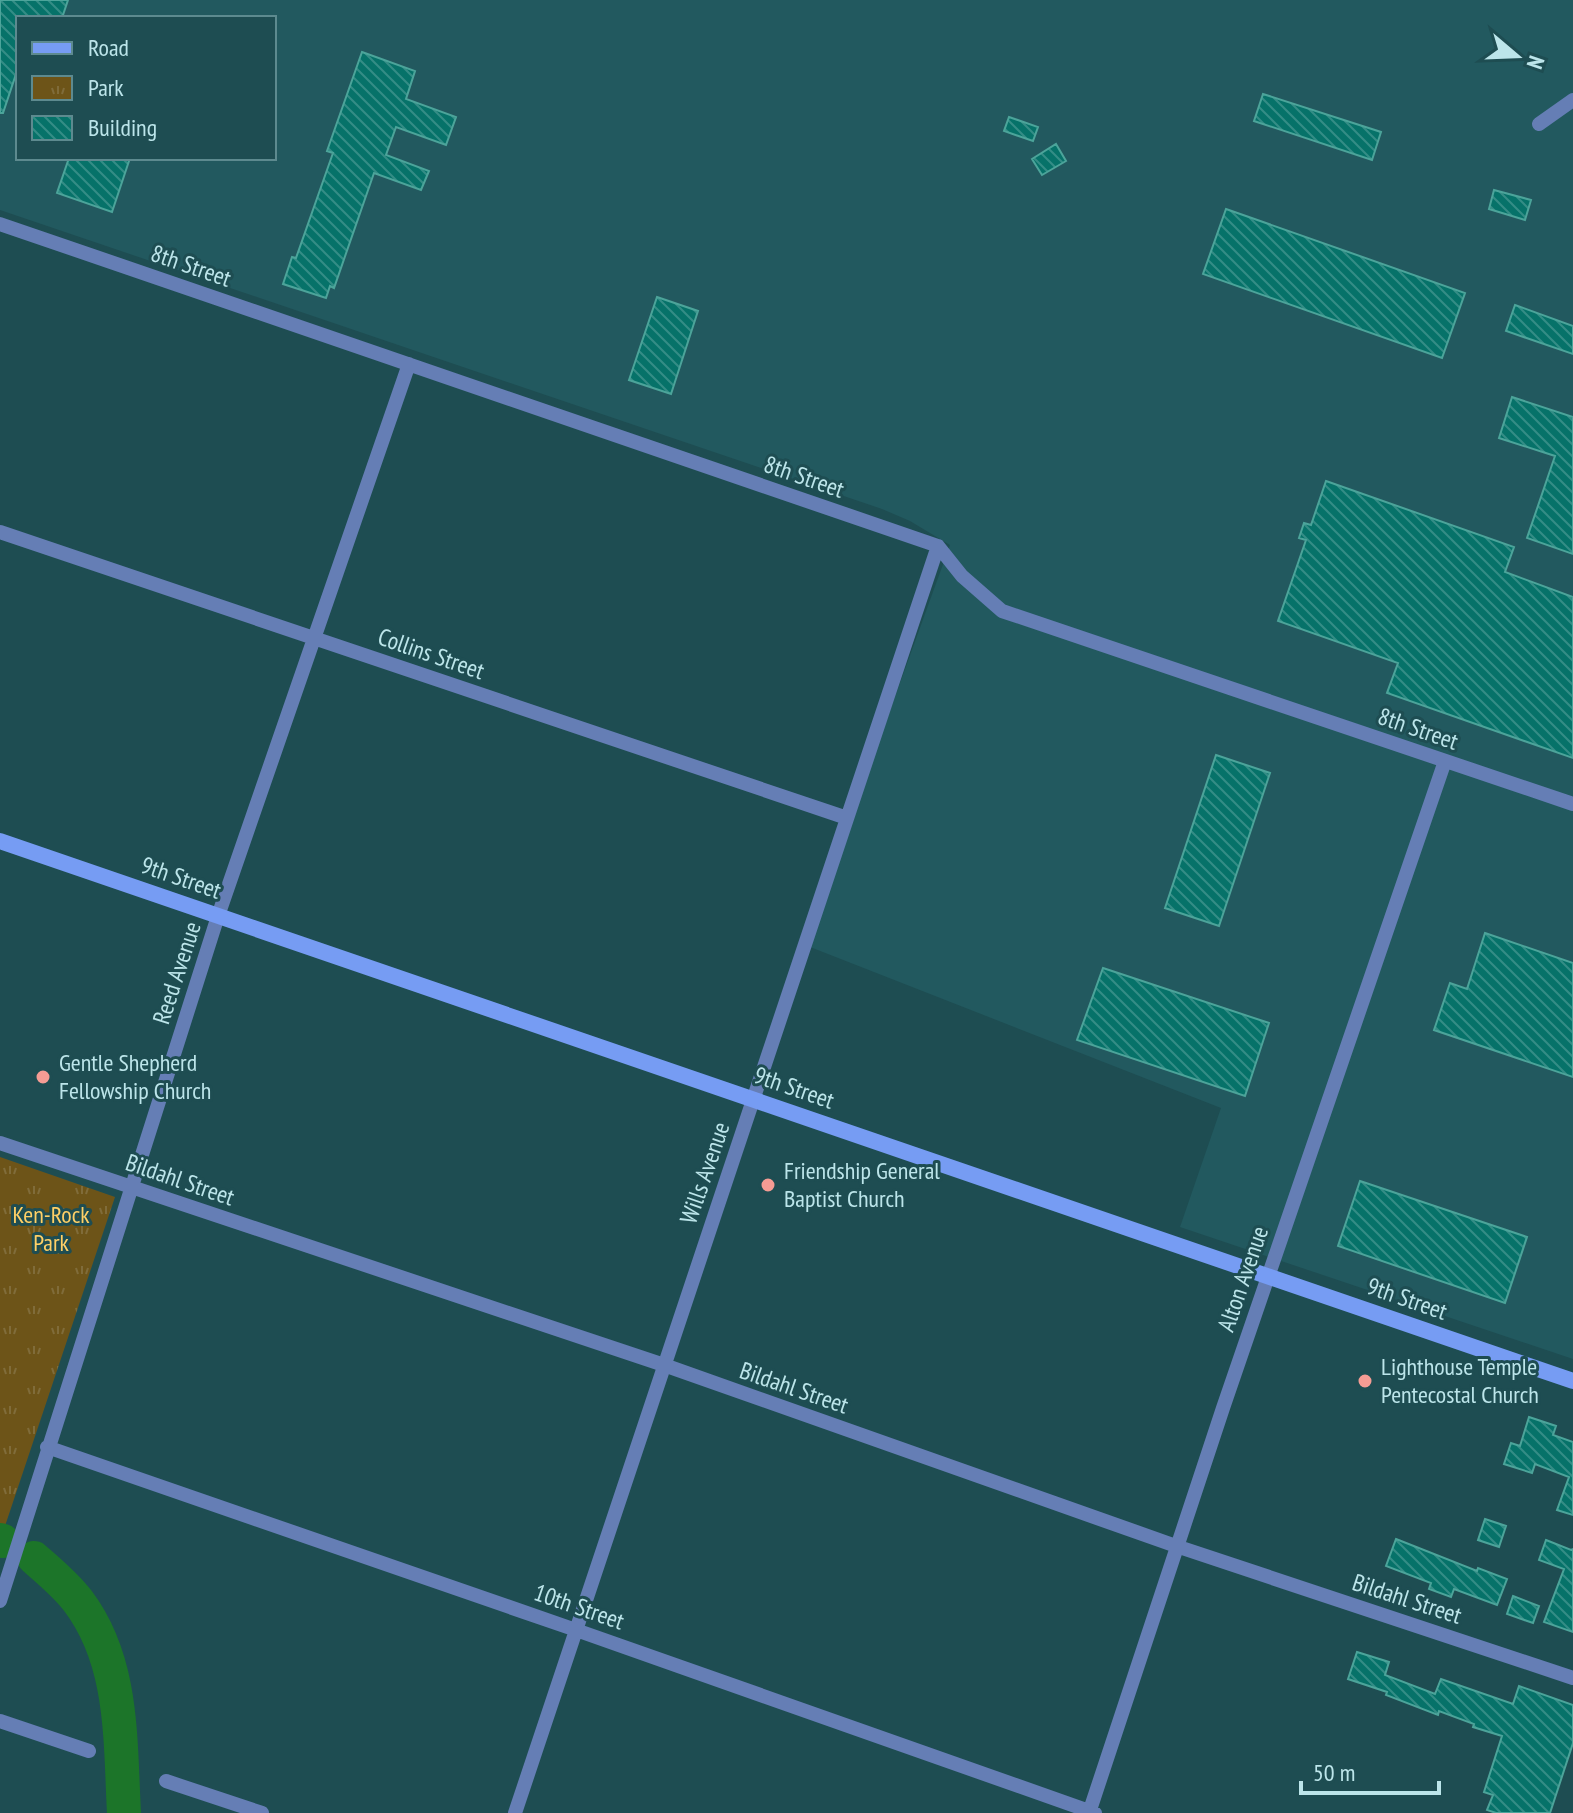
<svg xmlns="http://www.w3.org/2000/svg" width="1573" height="1813" viewBox="0 0 1573 1813" font-family="'PT Sans Narrow',sans-serif">
<style>
.built{fill:#22595f;fill-rule:evenodd}
.park{fill:url(#park-tufts)}
.lines{fill:none;stroke-linecap:round;stroke-linejoin:round}
.river{stroke:#1c7529;stroke-width:34}
.building{fill:url(#building-back-hatch);stroke:#4ca49a;stroke-width:2}
.street{stroke:#657eb5;stroke-width:14}
.secondary{stroke:#769cf3;stroke-width:16}
.poi-dot{fill:#f59c94;stroke:#1e4d52;stroke-width:3}
.labels{text-anchor:middle;stroke-width:6;stroke-linejoin:round;paint-order:stroke}
.street-label{font-size:24px;fill:#bce5ea;stroke:#1e4d52}
.poi-label{font-size:24px;fill:#bce5ea;stroke:#1e4d52;text-anchor:start}
.park-label{font-size:24px;fill:#ffd066;stroke:#1e4d52}
</style>
<defs>
<pattern id="park-tufts" width="24" height="20" patternUnits="userSpaceOnUse" patternTransform="scale(2)"><rect width="24" height="20" fill="#6d5418"/><path d="M3 7l-1-3M5 7V3M7 7l1-3M15 17l-1-3M17 17v-4M19 17l1-3" fill="none" stroke="#806c3a"/></pattern>
<pattern id="building-back-hatch" width="6" height="6" patternUnits="userSpaceOnUse" patternTransform="scale(2)"><rect width="6" height="6" fill="#067269"/><path d="M-1 5l2 2M0 0l6 6M5-1l2 2" fill="none" stroke="#348d86"/></pattern>
</defs>
<rect width="100%" height="100%" fill="#1e4d52"/>
<path class="built" d="M0 0H1573V1359L1180 1227 1221 1108 805 945 950 545 910 521 882 509 0 210ZM18 18H274V158H18Z"/>
<path class="park" d="M0 1157 115 1197 0 1541Z"/>
<g class="lines">
<path class="river" d="M0 1540 3 1541
M34 1558C49 1571 66 1585 78 1601 124 1662 120 1740 124 1813"/>
</g>
<path class="building" d="M0 0H68L62 18H18V68L3 113H0Z
M362 52 415 71 406 99 456 117 446 145 396 127 386 155 429 171 421 190 374 173 334 288 330 286 326 298 283 284 292 257 296 258 333 153 327 151Z
M1263 94 1381 132 1372 160 1254 121Z
M1009 117 1038 127 1033 141 1004 131Z
M1056 144 1066 161 1042 175 1032 159Z
M69 158H130L112 212 57 193Z
M1494 190 1531 200 1525 220 1489 209Z
M1226 209 1465 293 1442 358 1203 274Z
M657 297 698 311 671 394 629 380Z
M1515 305 1573 326V354L1506 331Z
M1512 397 1573 417V554L1527 538 1555 456 1499 438Z
M1326 481 1514 547 1505 572 1573 597V758L1387 693 1398 663 1278 621 1306 540 1299 538 1304 523 1311 525Z
M1216 755 1270 773 1219 926 1165 908Z
M1485 933 1573 963V1077L1434 1030 1450 983 1467 989Z
M1103 968 1269 1023 1245 1096 1077 1040Z
M1360 1181 1527 1237 1505 1303 1338 1246Z
M1529 1417 1556 1426 1553 1435 1573 1442V1515L1557 1510 1569 1477 1535 1464 1532 1473 1504 1464 1511 1443 1520 1446Z
M1485 1519 1506 1526 1499 1547 1478 1540Z
M1396 1539 1477 1571 1478 1568 1507 1579 1497 1605 1454 1589 1451 1597 1429 1589 1431 1583 1386 1566Z
M1546 1540 1571 1550 1573 1549V1632L1544 1622 1564 1569 1539 1560Z
M1513 1596 1539 1606 1533 1623 1507 1614Z
M1357 1652 1389 1662 1385 1675 1435 1694 1441 1679 1513 1704 1519 1686 1573 1705V1743L1550 1813H1496L1487 1810 1493 1795 1484 1792 1502 1736 1473 1727 1474 1724 1439 1711 1438 1715 1386 1695 1387 1692 1348 1679Z"/>
<g class="lines">
<path class="street" d="M1539 124 1573 100
M0 224 938 546 962 576 1002 611 1573 804
M0 532 847 818
M0 1143 664 1365 1176 1546 1573 1678
M47 1447 576 1630 1095 1813
M0 1601 218 916 409 364
M0 1721 89 1751
M166 1781 262 1813
M515 1813 938 546
M1089 1813 1223 1408 1445 761"/>
<path class="secondary" d="M0 841 1573 1381"/>
</g>
<g class="poi-dot">
<circle cx="43" cy="1077" r="8"/>
<circle cx="768" cy="1185" r="8"/>
<circle cx="1365" cy="1381" r="8"/>
</g>
<g class="labels">
<g class="street-label">
<text transform="translate(191 266) rotate(19)" y="8">8th Street</text>
<text transform="translate(804 477) rotate(19)" y="8">8th Street</text>
<text transform="translate(431 654) rotate(19)" y="8">Collins Street</text>
<text transform="translate(1418 729) rotate(19)" y="8">8th Street</text>
<text transform="translate(181 878) rotate(19)" y="8">9th Street</text>
<text transform="translate(177 973) rotate(-72)" y="8">Reed Avenue</text>
<text transform="translate(794 1088) rotate(19)" y="8">9th Street</text>
<text transform="translate(705 1173) rotate(-71)" y="8">Wills Avenue</text>
<text transform="translate(180 1180) rotate(19)" y="8">Bildahl Street</text>
<text transform="translate(1243 1279) rotate(-71)" y="8">Alton Avenue</text>
<text transform="translate(1407 1299) rotate(19)" y="8">9th Street</text>
<text transform="translate(794 1388) rotate(19)" y="8">Bildahl Street</text>
<text transform="translate(1407 1599) rotate(18)" y="8">Bildahl Street</text>
<text transform="translate(579 1607) rotate(19)" y="8">10th Street</text>
</g>
<g class="poi-label">
<text x="59" y="1071">Gentle Shepherd<tspan x="59" dy="28">Fellowship Church</tspan></text>
<text x="784" y="1179">Friendship General<tspan x="784" dy="28">Baptist Church</tspan></text>
<text x="1381" y="1375">Lighthouse Temple<tspan x="1381" dy="28">Pentecostal Church</tspan></text>
</g>
<g class="park-label">
<text x="51" y="1223">Ken-Rock<tspan x="51" dy="28">Park</tspan></text>
</g>
</g>
<rect x="16" y="16" width="260" height="144" fill="#1e4d52" stroke="#5d8a8f" stroke-width="2"/>
<rect x="32" y="42" width="40" height="12" fill="#769cf3" stroke="#5d8a8f" stroke-width="2"/>
<text x="88" y="56" font-size="24" fill="#bce5ea">Road</text>
<rect x="32" y="76" width="40" height="24" fill="url(#park-tufts)" stroke="#5d8a8f" stroke-width="2"/>
<text x="88" y="96" font-size="24" fill="#bce5ea">Park</text>
<rect x="32" y="116" width="40" height="24" fill="url(#building-back-hatch)" stroke="#5d8a8f" stroke-width="2"/>
<text x="88" y="136" font-size="24" fill="#bce5ea">Building</text>
<g transform="translate(1517 56) rotate(109)" stroke="#1e4d52" stroke-width="6" paint-order="stroke">
<path d="M0-6L14 30L0 20L-14 30Z" fill="#bce5ea"/>
<text y="-12" font-size="22" font-weight="bold" text-anchor="middle" fill="#bce5ea">N</text>
</g>
<path d="M1301 1781v12h138v-12" fill="none" stroke="#bce5ea" stroke-width="4"/>
<text x="1313" y="1781" font-size="24" fill="#bce5ea" stroke="#1e4d52" stroke-width="6" paint-order="stroke">50 m</text>
</svg>
